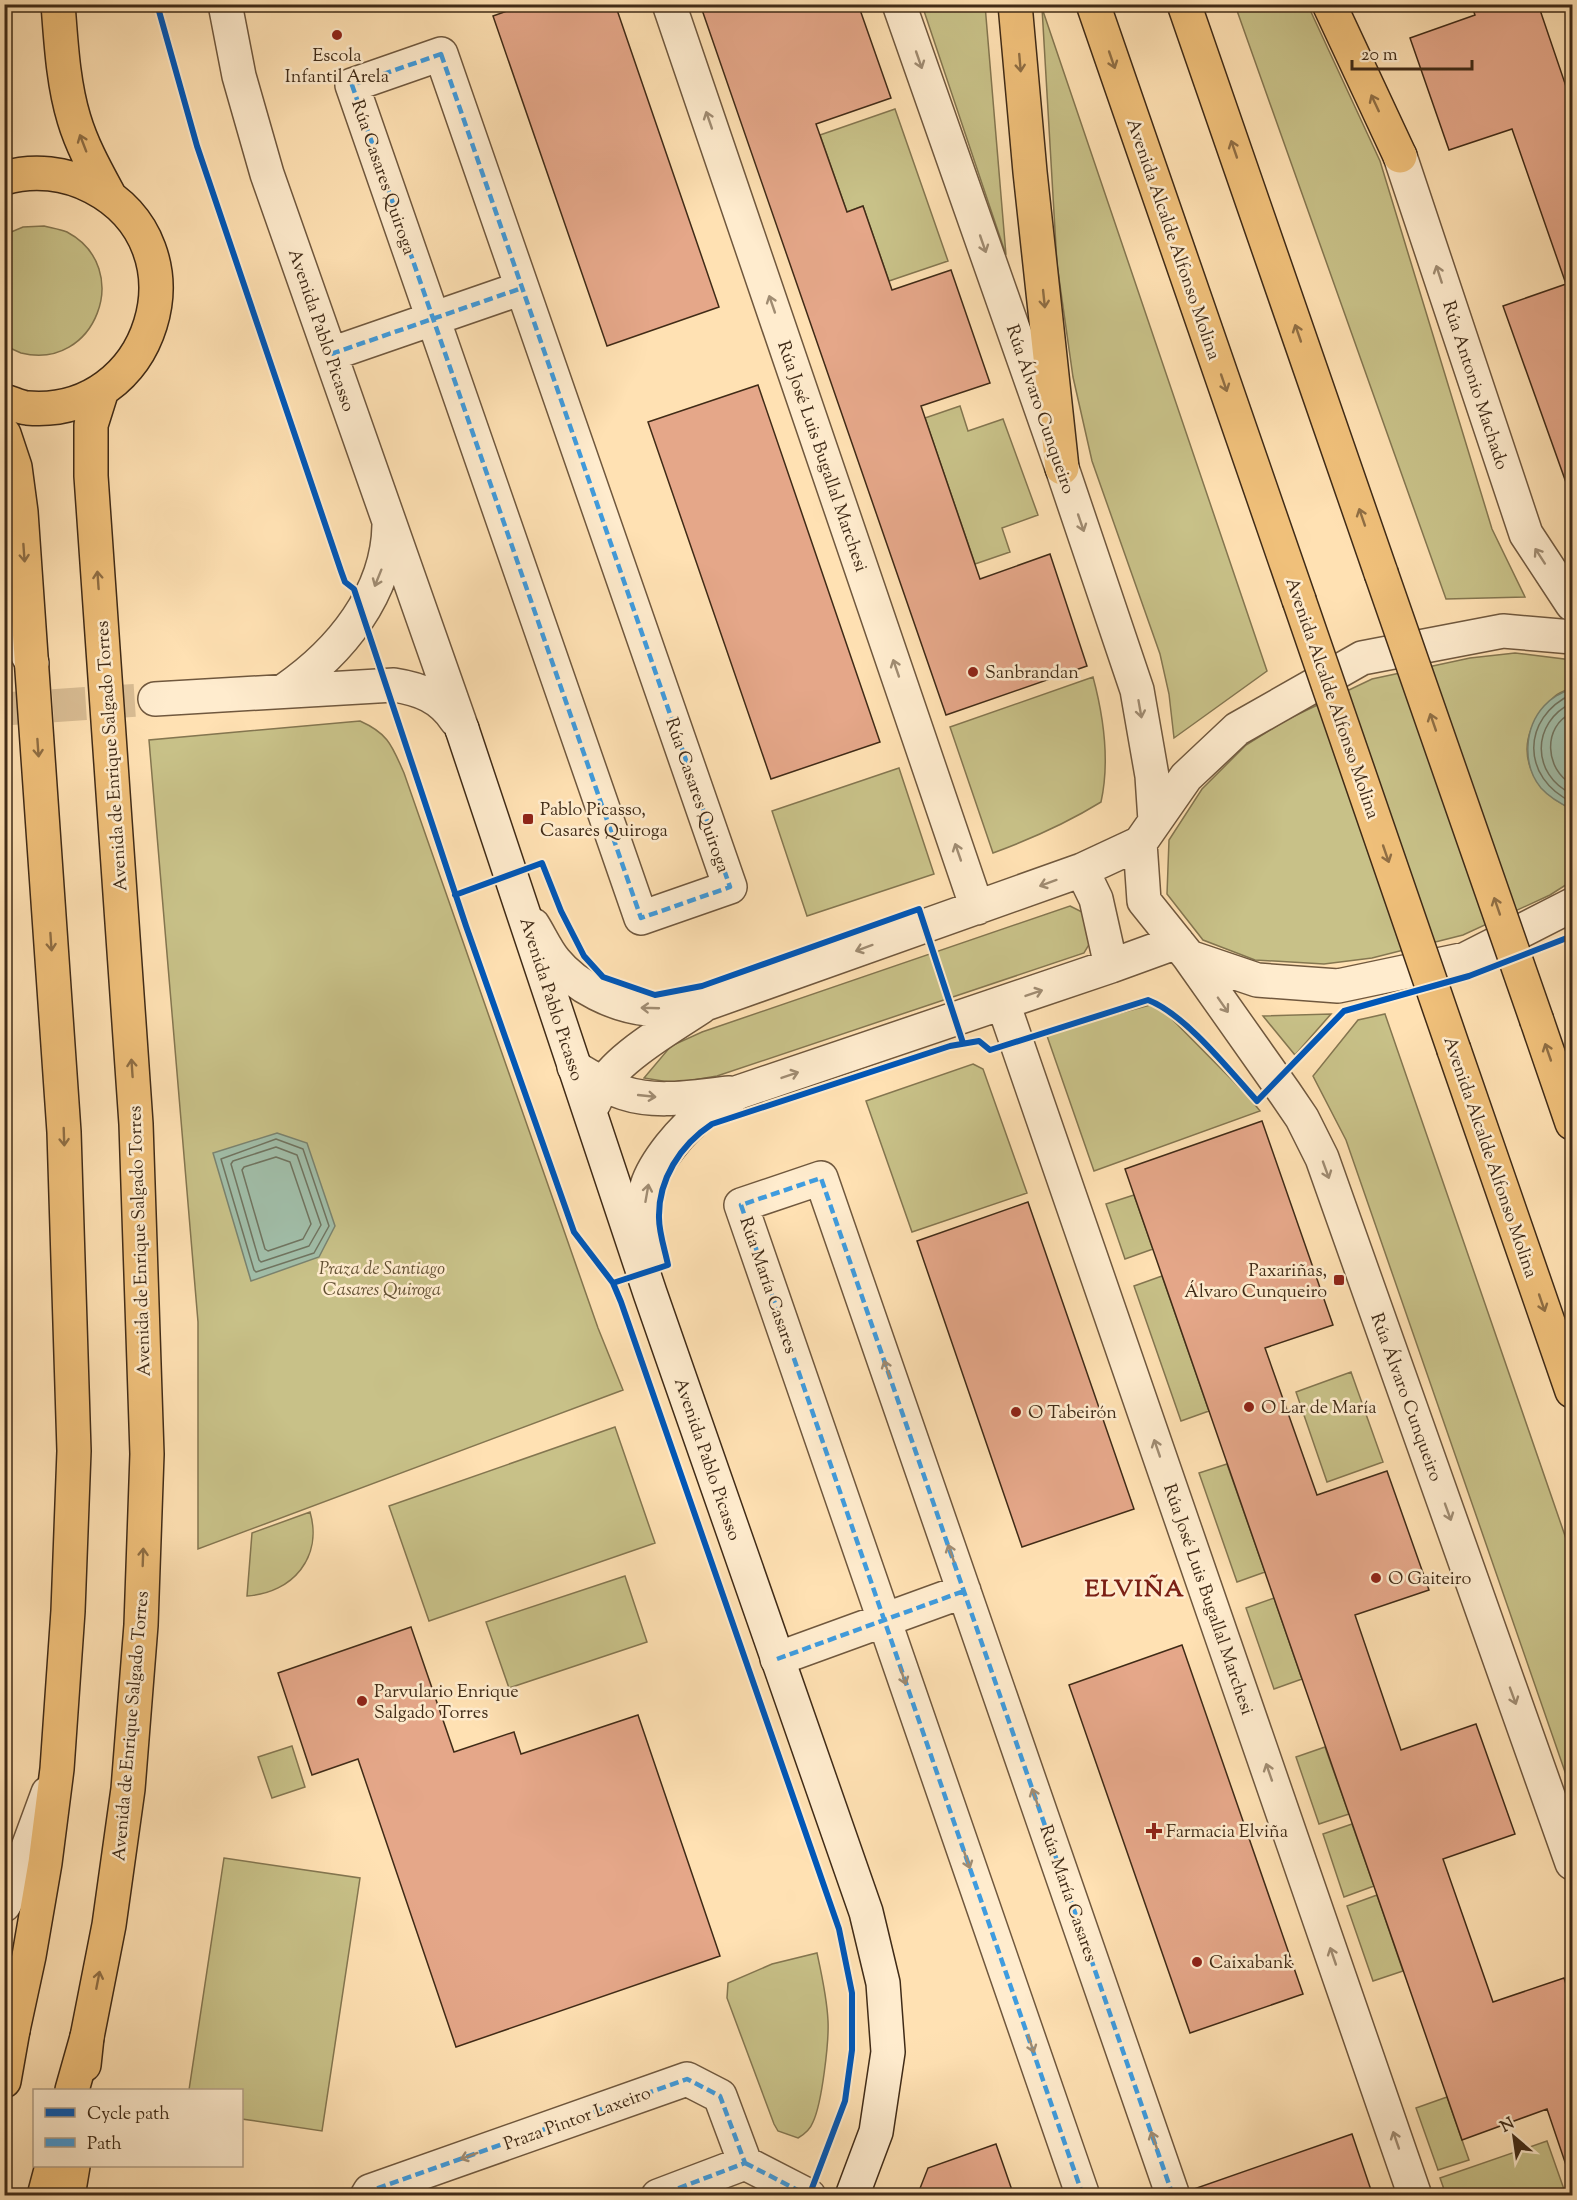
<svg xmlns="http://www.w3.org/2000/svg" width="1577" height="2200" viewBox="0 0 1577 2200" font-family="'Sorts Mill Goudy',serif">
<style>
.green{fill:#c8c188;stroke:#847650;stroke-width:1.5}
.water{fill:#a1bea9;stroke:#7a836f;stroke-width:1.5}
.lines{fill:none;stroke-linecap:round;stroke-linejoin:round}
.shore{stroke:#707460;stroke-width:1.5}
.building{fill:#e5a789;stroke:#402b17;stroke-width:1.5}
.street-tunnel{stroke:#d9bd94;stroke-width:33;stroke-dasharray:33 16;stroke-linecap:butt}
.street-casing{stroke:#70583e;stroke-width:36}
.secondary-casing{stroke:#402b17;stroke-width:36}
.primary-casing{stroke:#402b17;stroke-width:36}
.highway-casing{stroke:#402b17;stroke-width:36}
.street{stroke:#ffecce;stroke-width:33}
.secondary{stroke:#ffecce;stroke-width:33}
.primary{stroke:#f0c07a;stroke-width:33}
.highway{stroke:#f0c07a;stroke-width:33}
.highway-bridge-casing{stroke:#402b17;stroke-width:36;stroke-linecap:butt}
.highway-bridge{stroke:#f0c07a;stroke-width:33}
.quiet{stroke:#3f9cdf;stroke-width:4.5;stroke-dasharray:9 4.5;stroke-linecap:butt}
.cycleway-casing{stroke:#ffecce;stroke-width:10}
.cycleway{stroke:#0057b8;stroke-width:6}
.oneway{stroke:#a08c72}
.oneway2{stroke:#8f6e44}
.poi-dot{fill:#8f2418;stroke:#ffecce;stroke-width:2}
.labels{text-anchor:middle;stroke-width:5;stroke-linejoin:round;paint-order:stroke}
.poi-label{font-size:18px;fill:#402b17;stroke:#ffecce;text-anchor:start}
.street-label{font-size:18px;fill:#402b17;stroke:#ffecce}
.park-label{font-size:18px;font-style:italic;fill:#625033;stroke:#ffecce}
.district-label{font-size:24px;font-weight:bold;letter-spacing:1.5px;fill:#7a1f14;stroke:#ffecce}
</style>
<rect width="100%" height="100%" fill="#ffe1b3"/>
<filter id="stains"><feTurbulence type="fractalNoise" baseFrequency=".00333" numOctaves="4"/><feColorMatrix values="0 0 0 0 .2 0 0 0 0 .09 0 0 0 0 .02 0 0 0 .5 -.17"/></filter>
<radialGradient id="worn" r=".72"><stop offset=".6" stop-color="#630" stop-opacity="0"/><stop offset="1" stop-color="#630" stop-opacity=".3"/></radialGradient>
<path class="green" d="M922 5H985L1006 255Z
M1235 5H1307L1311 12 1380 161 1492 529 1525 597 1446 599Z
M1042 8 1267 671 1174 738 1169 694 1160 654 1092 461 1073 377 1057 264Z
M895 109 948 261 889 281 863 206 847 212 820 135Z
M44 226C52 228 60 229 67 232 135 268 95 372 21 353 16 351 10 348 5 345L4 235 23 227Z
M960 406 968 431 1003 419 1038 515 1002 528 1010 552 975 564 925 418Z
M1515 653 1572 660V688C1567 690 1560 692 1555 696 1551 699 1547 706 1543 710 1511 749 1531 790 1572 809V881L1550 895 1463 935 1372 958 1324 964 1255 960 1203 940 1167 894 1169 840 1202 789 1246 745 1286 720 1372 679 1470 658Z
M1093 677C1104 718 1110 761 1101 802 1067 823 1031 839 993 853L950 727Z
M360 721C389 734 392 746 404 773L598 1328 623 1390 198 1549V1322L149 740Z
M899 768 934 874 807 916 772 811Z
M1070 906 1086 914 1093 938 1084 953 717 1076 675 1083 644 1078 671 1046 702 1032Z
M1150 1005 1163 1010 1248 1096 1260 1111 1094 1171 1046 1033Z
M1331 1014 1295 1055 1263 1016Z
M1385 1014 1572 1556V1792L1346 1140 1313 1076 1358 1020Z
M973 1064 983 1069 1027 1193 912 1232 866 1101Z
M1134 1195 1153 1249 1125 1259 1106 1204Z
M1162 1276 1209 1411 1181 1421 1134 1286Z
M1351 1372 1383 1462 1327 1482 1296 1392Z
M615 1427 655 1543 429 1621 389 1506Z
M1227 1464 1265 1572 1237 1582 1199 1473Z
M310 1512C323 1557 293 1593 247 1596L252 1533Z
M625 1576 647 1642 509 1688 486 1622Z
M1274 1598 1302 1679 1274 1689 1246 1608Z
M292 1746 305 1787 272 1798 258 1757Z
M1325 1747 1349 1814 1319 1824 1296 1757Z
M1352 1824 1374 1886 1344 1897 1323 1834Z
M224 1858 360 1878 322 2131 242 2119V2090H189Z
M1377 1895 1403 1971 1373 1981 1347 1906Z
M817 1953C822 1976 827 1998 828 2021 829 2042 822 2103 813 2122 810 2130 805 2134 798 2138L778 2131 774 2124 727 1998 728 1983 772 1964Z
M1447 2097 1469 2160 1438 2170 1416 2108Z
M1547 2141 1566 2195H1446L1440 2178Z"/>
<path class="water" d="M1572 688V809C1561 804 1550 798 1541 788 1522 765 1524 728 1544 706 1552 697 1561 693 1572 688Z
M277 1133 307 1143 335 1226 319 1257 251 1281 213 1153Z"/>
<g class="lines">
<path class="shore" d="M1572 694C1521 718 1521 778 1572 802
M1572 703C1531 722 1531 775 1572 794
M1572 713C1542 726 1545 770 1572 784
M276 1139 303 1149 329 1226 314 1253 256 1272 254 1270 221 1159Z
M276 1147 297 1155 321 1225 309 1246 261 1262 259 1260 231 1164 233 1161Z
M276 1157 290 1162 311 1224 303 1239 268 1251 265 1249 242 1170 244 1167Z"/>
</g>
<path class="building" d="M527 4H615L719 307 607 346 493 16Z
M700 4H858L891 98 816 124 847 212 863 206 892 290 951 270 990 383 921 406 980 579 1050 554 1087 666 946 715Z
M1471 4H1538L1572 104V487L1568 488 1503 306 1566 284 1512 129 1449 150 1410 38 1475 15Z
M758 385 880 742 771 779 648 422Z
M1262 1121 1333 1325 1265 1348 1317 1495 1387 1471 1429 1590 1355 1615 1401 1750 1476 1724 1515 1834 1443 1859 1493 2002 1564 1978 1572 2003V2167L1567 2168 1547 2109 1462 2140 1125 1169Z
M1028 1202 1134 1509 1022 1547 917 1241Z
M411 1627 454 1752 514 1732 521 1754 638 1715 720 1956 456 2047 358 1759 312 1775 278 1673Z
M1182 1645 1303 1994 1190 2033 1069 1685Z
M1352 2134 1373 2196H1191V2190Z
M996 2144 1014 2196H917L928 2168Z"/>
<g class="lines">
<path class="street-tunnel" d="M4 709 155 699"/>
<g class="street-casing">
<path id="street" d="M225 4 239 76 267 174 462 729
M669 4 977 908
M899 4 1062 468 1137 690 1152 776 1155 821
M441 54 730 887 641 918 352 85Z
M1400 156 1526 534 1572 604
M331 354 522 288
M4 611 32 663
M1572 637 1503 631 1362 658 1237 729 1186 777 1140 843 1144 901 1189 957 1285 1093 1302 1118 1322 1158 1572 1863
M285 690C340 652 388 594 389 525
M155 699 394 685C420 689 441 697 456 720
M1082 870 1096 899 1111 966
M533 925C540 936 546 950 555 961 576 987 615 1006 648 1009 666 1011 689 1005 708 1003L1082 870 1140 843
M1189 957 1257 980 1338 986 1466 959 1572 905
M1003 1003 1415 2196
M574 1067C590 1077 606 1087 624 1093 657 1104 697 1096 730 1093
M594 1103C597 1097 599 1091 602 1086 617 1058 674 1025 701 1007
M646 1264C643 1239 640 1212 647 1186 654 1163 683 1127 703 1114 715 1106 727 1099 739 1092L1111 966 1177 942
M777 1659 964 1591
M4 1905 13 1888 48 1793
M745 2163 809 2196
M367 2196 370 2191 687 2079 720 2096 745 2163 658 2196
M1083 2196 741 1205 821 1178 1173 2196"/>
</g>
<g class="secondary-casing">
<path id="secondary" d="M462 729 650 1293 866 1912 883 1983 888 2052 876 2132 852 2196"/>
</g>
<g class="primary-casing">
<path id="primary" d="M58 4C61 42 63 83 74 119 82 146 96 171 109 195
M4 178C34 169 66 173 93 187 208 247 153 419 27 408 19 407 12 403 4 401
M4 434 15 467 21 512 64 1132 74 1451 68 1611 57 1769 45 1863 29 1956 13 2030 4 2050
M84 2065 87 2037 109 1925 128 1789 141 1625 147 1454 136 1124 91 476V425L102 390
M68 2196 73 2166"/>
</g>
<g class="highway-casing">
<path id="highway" d="M1015 4 1030 172 1062 468
M1093 4 1299 600
M1184 4 1381 573
M1329 4 1400 156
M1537 1021 1572 1123
M1454 1050 1572 1391
M4 2081 13 2030
M72 2090 87 2037
M44 2196 52 2166"/>
</g>
<use href="#street" class="street"/>
<use href="#secondary" class="secondary"/>
<use href="#primary" class="primary"/>
<use href="#highway" class="highway"/>
<g class="highway-bridge-casing">
<path id="highway-bridge" d="M1381 573 1537 1021
M1299 600 1454 1050"/>
</g>
<use href="#highway-bridge" class="highway-bridge"/>
<path class="quiet" d="M441 54 730 887 641 918 352 85Z
M331 354 522 288
M777 1659 964 1591
M745 2163 809 2196
M367 2196 370 2191 687 2079 720 2096 745 2163 658 2196
M1083 2196 741 1205 821 1178 1173 2196"/>
<g class="cycleway-casing">
<path id="cycleway" d="M157 4 197 146 341 571 345 582 354 589 466 926 574 1232 613 1283 621 1302 839 1929 852 1993V2050L845 2101 809 2196
M455 895 542 863 561 911 584 956 603 977 655 995 702 986 919 909 963 1043
M613 1283 668 1265C665 1250 659 1233 659 1218 658 1180 680 1145 712 1124L950 1046 979 1041 990 1050 1148 1000C1185 1014 1230 1071 1257 1101L1344 1011 1469 976 1572 936"/>
</g>
<use href="#cycleway" class="cycleway"/>
</g>
<defs><path id="oneway-shaft" d="M-6 0H5M1.5-3L5.5 0L1.5 3" fill="none" stroke-width="1.6" stroke-linecap="round" stroke-linejoin="round" transform="scale(1.5)"/></defs>
<g class="oneway">
<use href="#oneway-shaft" transform="translate(919 60) rotate(71)"/>
<use href="#oneway-shaft" transform="translate(709 120) rotate(-109)"/>
<use href="#oneway-shaft" transform="translate(983 244) rotate(71)"/>
<use href="#oneway-shaft" transform="translate(1439 274) rotate(-108)"/>
<use href="#oneway-shaft" transform="translate(772 304) rotate(-109)"/>
<use href="#oneway-shaft" transform="translate(1081 523) rotate(71)"/>
<use href="#oneway-shaft" transform="translate(1540 556) rotate(-123)"/>
<use href="#oneway-shaft" transform="translate(378 578) rotate(112)"/>
<use href="#oneway-shaft" transform="translate(896 668) rotate(-109)"/>
<use href="#oneway-shaft" transform="translate(1140 709) rotate(80)"/>
<use href="#oneway-shaft" transform="translate(958 852) rotate(-109)"/>
<use href="#oneway-shaft" transform="translate(1048 883) rotate(160)"/>
<use href="#oneway-shaft" transform="translate(864 948) rotate(160)"/>
<use href="#oneway-shaft" transform="translate(1034 993) rotate(-19)"/>
<use href="#oneway-shaft" transform="translate(1223 1005) rotate(55)"/>
<use href="#oneway-shaft" transform="translate(650 1008) rotate(-178)"/>
<use href="#oneway-shaft" transform="translate(790 1075) rotate(-19)"/>
<use href="#oneway-shaft" transform="translate(647 1096) rotate(6)"/>
<use href="#oneway-shaft" transform="translate(1326 1170) rotate(70)"/>
<use href="#oneway-shaft" transform="translate(647 1193) rotate(-80)"/>
<use href="#oneway-shaft" transform="translate(887 1369) rotate(-109)"/>
<use href="#oneway-shaft" transform="translate(1157 1448) rotate(-109)"/>
<use href="#oneway-shaft" transform="translate(1448 1512) rotate(70)"/>
<use href="#oneway-shaft" transform="translate(951 1553) rotate(-109)"/>
<use href="#oneway-shaft" transform="translate(903 1676) rotate(71)"/>
<use href="#oneway-shaft" transform="translate(1513 1696) rotate(70)"/>
<use href="#oneway-shaft" transform="translate(1269 1772) rotate(-109)"/>
<use href="#oneway-shaft" transform="translate(1035 1797) rotate(-109)"/>
<use href="#oneway-shaft" transform="translate(967 1860) rotate(71)"/>
<use href="#oneway-shaft" transform="translate(1333 1956) rotate(-109)"/>
<use href="#oneway-shaft" transform="translate(1031 2044) rotate(71)"/>
<use href="#oneway-shaft" transform="translate(1154 2140) rotate(-109)"/>
<use href="#oneway-shaft" transform="translate(1396 2140) rotate(-109)"/>
<use href="#oneway-shaft" transform="translate(469 2156) rotate(160)"/>
</g>
<g class="oneway2">
<use href="#oneway-shaft" transform="translate(1112 60) rotate(71)"/>
<use href="#oneway-shaft" transform="translate(1020 63) rotate(85)"/>
<use href="#oneway-shaft" transform="translate(1375 103) rotate(-115)"/>
<use href="#oneway-shaft" transform="translate(83 143) rotate(-111)"/>
<use href="#oneway-shaft" transform="translate(1234 149) rotate(-109)"/>
<use href="#oneway-shaft" transform="translate(1044 299) rotate(84)"/>
<use href="#oneway-shaft" transform="translate(1298 333) rotate(-109)"/>
<use href="#oneway-shaft" transform="translate(1224 383) rotate(71)"/>
<use href="#oneway-shaft" transform="translate(1362 517) rotate(-109)"/>
<use href="#oneway-shaft" transform="translate(24 553) rotate(86)"/>
<use href="#oneway-shaft" transform="translate(98 580) rotate(-94)"/>
<use href="#oneway-shaft" transform="translate(1433 722) rotate(-109)"/>
<use href="#oneway-shaft" transform="translate(38 748) rotate(86)"/>
<use href="#oneway-shaft" transform="translate(1386 854) rotate(71)"/>
<use href="#oneway-shaft" transform="translate(1497 906) rotate(-109)"/>
<use href="#oneway-shaft" transform="translate(51 942) rotate(86)"/>
<use href="#oneway-shaft" transform="translate(1548 1052) rotate(-109)"/>
<use href="#oneway-shaft" transform="translate(132 1068) rotate(-94)"/>
<use href="#oneway-shaft" transform="translate(64 1137) rotate(88)"/>
<use href="#oneway-shaft" transform="translate(1542 1303) rotate(71)"/>
<use href="#oneway-shaft" transform="translate(143 1557) rotate(-88)"/>
<use href="#oneway-shaft" transform="translate(98 1980) rotate(-79)"/>
</g>
<g class="poi-dot">
<circle cx="337" cy="35" r="6"/>
<circle cx="973" cy="672" r="6"/>
<rect x="522" y="813" width="12" height="12" rx="3"/>
<rect x="1333" y="1274" width="12" height="12" rx="3"/>
<circle cx="1249" cy="1407" r="6"/>
<circle cx="1016" cy="1412" r="6"/>
<circle cx="1376" cy="1578" r="6"/>
<circle cx="362" cy="1701" r="6"/>
<path d="M1151 1822h6v6h6v6h-6v6h-6v-6h-6v-6h6z"/>
<circle cx="1197" cy="1962" r="6"/>
</g>
<g class="labels">
<g class="poi-label">
<text x="337" y="61" text-anchor="middle">Escola<tspan x="337" dy="21">Infantil Arela</tspan></text>
<text x="985" y="678">Sanbrandan</text>
<text x="540" y="815">Pablo Picasso,<tspan x="540" dy="21">Casares Quiroga</tspan></text>
<text x="1327" y="1276" text-anchor="end">Paxariñas,<tspan x="1327" dy="21">Álvaro Cunqueiro</tspan></text>
<text x="1261" y="1413">O Lar de María</text>
<text x="1028" y="1418">O Tabeirón</text>
<text x="1388" y="1584">O Gaiteiro</text>
<text x="374" y="1697">Parvulario Enrique<tspan x="374" dy="21">Salgado Torres</tspan></text>
<text x="1166" y="1837">Farmacia Elviña</text>
<text x="1209" y="1968">Caixabank</text>
</g>
<g class="street-label">
<text transform="translate(384 177) rotate(71)" y="6">Rúa Casares Quiroga</text>
<text transform="translate(1174 239) rotate(71)" y="6">Avenida Alcalde Alfonso Molina</text>
<text transform="translate(322 330) rotate(71)" y="6">Avenida Pablo Picasso</text>
<text transform="translate(1476 385) rotate(72)" y="6">Rúa Antonio Machado</text>
<text transform="translate(1041 409) rotate(71)" y="6">Rúa Álvaro Cunqueiro</text>
<text transform="translate(823 456) rotate(71)" y="6">Rúa José Luis Bugallal Marchesi</text>
<text transform="translate(1333 698) rotate(71)" y="6">Avenida Alcalde Alfonso Molina</text>
<text transform="translate(111 756) rotate(-94)" y="6">Avenida de Enrique Salgado Torres</text>
<text transform="translate(698 795) rotate(71)" y="6">Rúa Casares Quiroga</text>
<text transform="translate(552 999) rotate(72)" y="6">Avenida Pablo Picasso</text>
<text transform="translate(1491 1157) rotate(71)" y="6">Avenida Alcalde Alfonso Molina</text>
<text transform="translate(139 1241) rotate(-92)" y="6">Avenida de Enrique Salgado Torres</text>
<text transform="translate(769 1285) rotate(71)" y="6">Rúa María Casares</text>
<text transform="translate(1407 1397) rotate(70)" y="6">Rúa Álvaro Cunqueiro</text>
<text transform="translate(708 1459) rotate(71)" y="6">Avenida Pablo Picasso</text>
<text transform="translate(1209 1599) rotate(71)" y="6">Rúa José Luis Bugallal Marchesi</text>
<text transform="translate(130 1726) rotate(-85)" y="6">Avenida de Enrique Salgado Torres</text>
<text transform="translate(1069 1893) rotate(71)" y="6">Rúa María Casares</text>
<text transform="translate(577 2118) rotate(-20)" y="6">Praza Pintor Laxeiro</text>
</g>
<g class="park-label">
<text x="382" y="1274">Praza de Santiago<tspan x="382" dy="21">Casares Quiroga</tspan></text>
</g>
<g class="district-label">
<text x="1135" y="1596">ELVIÑA</text>
</g>
</g>
<rect width="1577" height="2200" fill="none" stroke="#ffe1b3" stroke-width="24"/>
<rect x="6" y="6" width="1565" height="2188" fill="none" stroke="#402b17" stroke-width="3"/>
<rect x="12" y="12" width="1553" height="2176" fill="none" stroke="#402b17" stroke-width="1.5"/>
<rect x="33" y="2089" width="210" height="78" fill="#ffecce" stroke="#b39f85" stroke-width="1.5"/>
<rect x="45" y="2108" width="30" height="9" fill="#0057b8" stroke="#b39f85" stroke-width="1.5"/>
<text x="87" y="2119" font-size="18" fill="#402b17">Cycle path</text>
<rect x="45" y="2138" width="30" height="9" fill="#3f9cdf" stroke="#b39f85" stroke-width="1.5"/>
<text x="87" y="2149" font-size="18" fill="#402b17">Path</text>
<g transform="translate(1514 2137) rotate(331)" stroke="#ffecce" stroke-width="4.5" paint-order="stroke">
<path d="M0-4.5L10 22L0 15L-10 22Z" fill="#402b17"/>
<text y="-9" font-size="16" font-weight="bold" text-anchor="middle" fill="#402b17">N</text>
</g>
<path d="M1352 60v9h120v-9" fill="none" stroke="#402b17" stroke-width="3"/>
<text x="1361" y="60" font-size="18" fill="#402b17" stroke="#ffecce" stroke-width="4.5" paint-order="stroke">20 m</text>
<rect width="100%" height="100%" filter="url(#stains)"/>
<rect width="100%" height="100%" fill="url(#worn)"/>
</svg>
